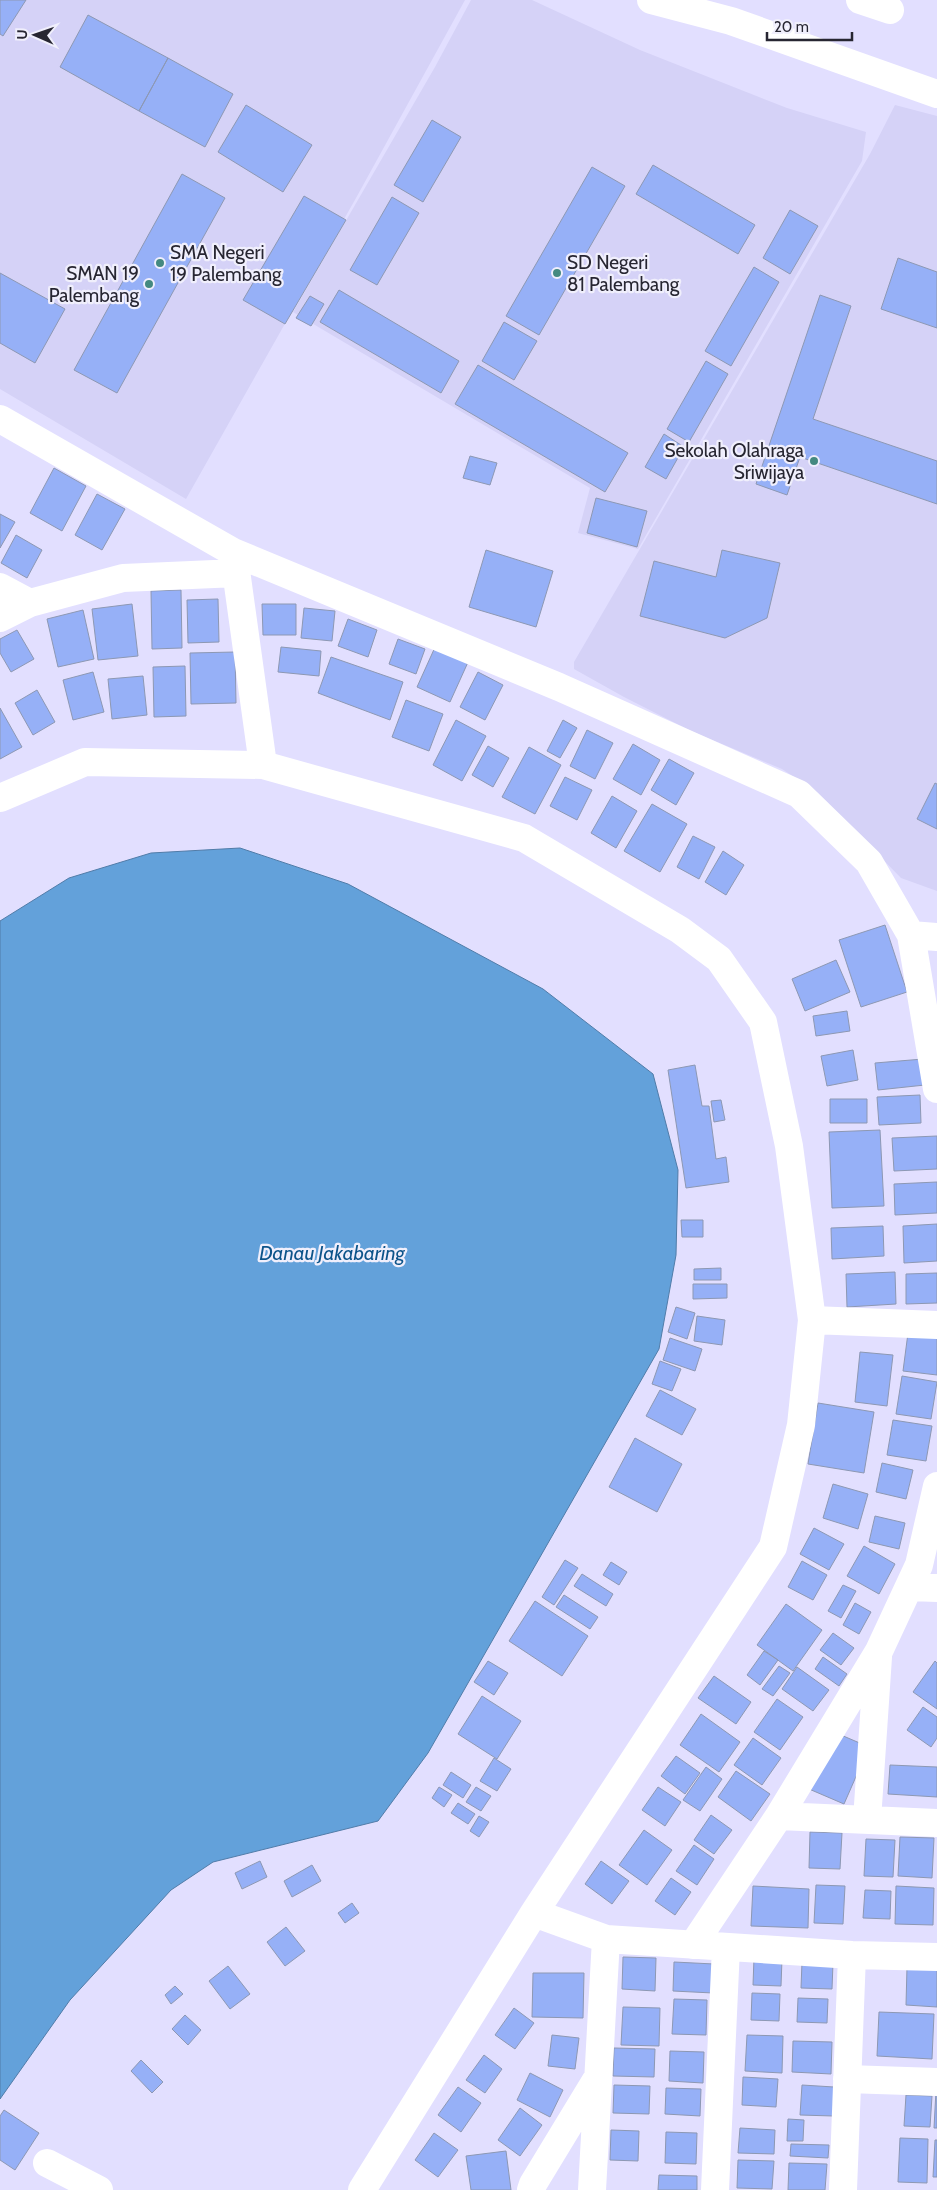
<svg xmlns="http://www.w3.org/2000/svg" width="937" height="2190" viewBox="0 0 937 2190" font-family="Cabin,sans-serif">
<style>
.built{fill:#d5d2f7}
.water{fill:#63a1da;stroke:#517ca8}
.building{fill:#96b0f7;stroke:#8d98b3}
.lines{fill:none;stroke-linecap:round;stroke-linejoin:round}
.minor{stroke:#fff;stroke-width:28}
.poi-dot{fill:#448980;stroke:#f0effc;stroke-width:2}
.labels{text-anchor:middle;stroke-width:4.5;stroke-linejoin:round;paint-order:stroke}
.poi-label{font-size:19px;fill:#272632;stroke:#f0effc;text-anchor:start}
.water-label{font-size:20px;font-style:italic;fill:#0d548a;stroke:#f0effc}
</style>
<rect width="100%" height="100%" fill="#e2dfff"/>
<path class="built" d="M0 0H465L356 198 186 499 0 389Z
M471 0H532L640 50 787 108 866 132 862 161 638 549 578 533 590 488 293 312 435 67Z
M895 105 937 116V891L901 878 818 793 782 769 691 731 624 697 574 669V662L870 154Z"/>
<path class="water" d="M240 848 348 884 543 989 653 1074 678 1170 676 1255 659 1349 428 1753 378 1821 213 1862 171 1890 70 2000 0 2099V921L69 878 151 853Z"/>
<path class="building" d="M0 0H26L3 36 0 34Z
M88 15 168 58 139 111 60 67Z
M168 58 233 94 205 147 139 111Z
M246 105 312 145 283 192 218 152Z
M432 120 461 137 423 202 394 185Z
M653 165 755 225 738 254 636 194Z
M592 167 625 186 539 335 506 316Z
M182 174 225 198 117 393 74 370Z
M304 196 346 220 285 324 243 300Z
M392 197 419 213 377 285 350 270Z
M790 210 818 226 790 274 763 258Z
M898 258 937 272V328L881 309Z
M754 267 779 282 731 366 705 351Z
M0 273 65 309 35 363 0 343Z
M339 290 459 361 441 393 320 322Z
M820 295 851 306 813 419 937 461V504L800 457 787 495 756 484Z
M310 296 324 304 311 326 296 318Z
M504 322 537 341 514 380 482 361Z
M706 361 728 374 689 442 667 429Z
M478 365 628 453 605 492 455 404Z
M664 434 684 447 666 479 645 467Z
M470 456 497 463 490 485 463 478Z
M54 468 86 486 62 531 30 513Z
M97 494 125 509 102 550 75 535Z
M596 498 647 511 637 547 587 533Z
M0 514 15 522 0 548Z
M16 535 42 550 27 578 1 563Z
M486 550 553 571 536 627 469 607Z
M722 550 780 563 767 618 725 638 640 616 654 561 716 577Z
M181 590 182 648 152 649 151 591Z
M218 599 219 642 188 643 187 600Z
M132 604 138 656 98 660 92 609Z
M262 604H296V635H263Z
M304 608 335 611 332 641 301 638Z
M83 610 94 659 58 667 47 619Z
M348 619 377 630 368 657 338 646Z
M17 630 34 659 11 672 0 653V639Z
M398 639 425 649 416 674 389 664Z
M436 645 469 660 450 702 417 687Z
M281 647 321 651 319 676 278 672Z
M235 652 236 703 191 704 190 653Z
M331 657 403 682 390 720 318 693Z
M185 666 186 716 154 717 153 667Z
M93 672 104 712 73 720 63 680Z
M478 672 503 685 485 720 460 707Z
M143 676 147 715 112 719 108 679Z
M37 690 55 722 33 735 15 703Z
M406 700 443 714 429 751 392 737Z
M0 708 22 747 0 759Z
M456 720 486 736 462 781 433 765Z
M563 720 577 728 560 758 547 751Z
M587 730 613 743 595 779 570 766Z
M633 744 660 760 641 795 613 779Z
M488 746 509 758 493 787 472 775Z
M529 747 561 765 535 814 502 797Z
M669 759 694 773 676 805 651 790Z
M565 777 592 790 577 820 550 806Z
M935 783 937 784V829L917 819Z
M612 796 637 811 616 848 591 833Z
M652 804 687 824 660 872 624 851Z
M693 836 715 847 699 879 677 867Z
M723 851 744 865 726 895 705 882Z
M885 925 907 992 861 1007 839 940Z
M836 960 850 992 805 1011 792 979Z
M847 1011 850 1031 816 1036 813 1016Z
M853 1050 858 1080 827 1086 821 1056Z
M923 1059 925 1085 878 1090 875 1063Z
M695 1065 702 1106H709L716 1159 726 1157 729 1182 686 1188 668 1070Z
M920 1095 921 1123 879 1125 877 1097Z
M830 1099H867V1123H830Z
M721 1100 725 1120 714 1122 711 1101Z
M880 1130 884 1206 832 1208 829 1132Z
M937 1136V1169L894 1171 892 1138Z
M937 1182V1213L895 1215 894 1184Z
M681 1220H703V1237H682Z
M937 1224V1261L904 1263 903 1226Z
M883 1226 884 1256 832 1259 831 1228Z
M721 1268V1280H694V1269Z
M895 1272 896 1304 847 1307 846 1274Z
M937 1273V1303L906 1304V1274Z
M693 1284H727V1298L693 1299Z
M676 1307 695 1313 687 1339 668 1332Z
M697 1316 725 1320 722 1345 694 1341Z
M908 1333 937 1336V1375L903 1371Z
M670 1338 702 1349 695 1371 663 1360Z
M860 1352 893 1355 887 1406 855 1402Z
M660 1361 681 1369 672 1391 652 1384Z
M902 1376 937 1382 931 1419 896 1414Z
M660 1390 696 1409 682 1435 646 1416Z
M818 1403 874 1412 864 1473 808 1464Z
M893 1420 932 1426 926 1461 887 1455Z
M635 1438 682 1464 657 1512 609 1487Z
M882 1463 913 1470 906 1499 876 1492Z
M833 1484 868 1494 858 1529 823 1518Z
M875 1516 905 1523 899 1549 869 1542Z
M814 1528 844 1544 829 1570 800 1554Z
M864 1546 895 1564 879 1594 847 1576Z
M565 1560 578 1568 554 1605 542 1597Z
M802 1561 827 1575 813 1600 788 1587Z
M611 1562 627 1572 619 1585 603 1575Z
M582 1574 613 1594 606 1606 574 1586Z
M843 1585 856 1591 841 1618 828 1611Z
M564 1595 598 1617 590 1629 556 1607Z
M535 1601 588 1636 562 1676 509 1641Z
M855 1603 871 1612 859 1634 843 1625Z
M786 1604 822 1630 793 1671 757 1645Z
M833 1633 854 1648 841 1665 820 1650Z
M764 1651 778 1660 760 1685 747 1675Z
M823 1657 847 1674 839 1686 815 1669Z
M488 1661 508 1673 494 1695 474 1682Z
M935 1661 937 1663V1709L913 1692Z
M779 1666 790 1673 773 1696 762 1689Z
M797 1667 829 1690 813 1711 782 1689Z
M714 1676 751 1702 736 1724 698 1698Z
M482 1696 521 1721 497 1759 458 1734Z
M777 1699 803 1717 780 1750 754 1732Z
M923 1707 937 1717V1738L931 1747 907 1730Z
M701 1714 740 1742 719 1772 680 1745Z
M834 1732 869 1747 844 1804 809 1789Z
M753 1738 781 1758 762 1785 734 1765Z
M676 1756 700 1773 685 1794 661 1776Z
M494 1758 511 1769 497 1791 480 1781Z
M890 1765 937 1767V1797L888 1794Z
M706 1767 722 1779 700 1811 683 1800Z
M736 1771 770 1794 751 1821 718 1797Z
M451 1772 471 1785 463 1798 443 1785Z
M439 1787 452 1795 444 1807 432 1798Z
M476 1787 491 1796 481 1811 466 1802Z
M658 1787 681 1802 665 1826 642 1810Z
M458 1803 475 1814 468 1824 451 1813Z
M711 1815 732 1830 714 1854 694 1840Z
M479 1816 489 1822 479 1837 470 1831Z
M644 1830 672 1850 647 1885 619 1865Z
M810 1832 842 1833 840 1869 809 1868Z
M900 1837 934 1838 932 1878 898 1876Z
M866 1839 895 1840 893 1877 864 1876Z
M694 1845 714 1859 697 1885 676 1871Z
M260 1861 267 1877 242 1889 235 1873Z
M601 1861 629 1881 612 1904 585 1884Z
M312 1865 321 1881 292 1897 284 1881Z
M671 1878 691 1892 675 1915 655 1901Z
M816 1885 845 1886 843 1924 814 1923Z
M753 1886 809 1889 808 1928 751 1926Z
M896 1886 934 1888 933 1925 895 1924Z
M865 1890 891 1891 890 1919 863 1918Z
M352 1903 359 1913 345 1923 338 1913Z
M286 1927 305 1951 285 1966 267 1942Z
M623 1957 656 1958 655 1991 622 1989Z
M754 1958 782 1959 781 1986 753 1985Z
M674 1962 714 1964 713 1993 673 1991Z
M802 1962 833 1963 832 1989 801 1988Z
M228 1966 250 1994 230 2009 209 1981Z
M907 1967 937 1968V2007L906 2005Z
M533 1973H584L583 2018 532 2017Z
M175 1986 183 1994 171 2004 165 1995Z
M752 1993 780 1994 779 2021 751 2020Z
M798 1998 828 1999 827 2023 797 2022Z
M674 1999 707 2000 706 2035 672 2034Z
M623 2007 660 2008 659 2046 621 2045Z
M514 2008 534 2023 515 2049 495 2035Z
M879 2012 934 2014 932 2059 877 2056Z
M185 2015 201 2030 188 2045 172 2029Z
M552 2035 579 2038 575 2069 548 2066Z
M747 2035 783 2036 782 2073 745 2071Z
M793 2041 832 2042 831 2074 792 2072Z
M614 2048 655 2049 654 2077 613 2076Z
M670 2051 704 2052 703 2083 669 2081Z
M484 2055 502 2069 485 2093 466 2080Z
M141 2060 163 2082 152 2093 131 2071Z
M530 2073 563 2090 550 2117 517 2100Z
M743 2077 778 2079 776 2107 742 2105Z
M614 2085 650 2086 649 2114 613 2113Z
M802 2085 834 2087 833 2116 800 2115Z
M458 2087 481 2103 461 2132 438 2115Z
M666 2088 701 2089 700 2116 665 2114Z
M936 2090H937V2128H934Z
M906 2095 932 2096 930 2127 904 2126Z
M520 2108 542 2125 520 2156 498 2140Z
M4 2110 39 2133 15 2170 0 2160V2116Z
M788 2119 804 2120 803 2141H787Z
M740 2128 775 2130 774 2154 738 2153Z
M611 2130 639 2131 638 2161 610 2160Z
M666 2132 697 2133 696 2164 665 2163Z
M434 2133 458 2150 438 2177 415 2160Z
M900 2138 928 2139 927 2183 898 2182Z
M935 2140H937V2177H933Z
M791 2144 829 2145 828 2158 790 2156Z
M506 2151 511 2190H471L466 2156Z
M738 2160 774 2161 772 2189 737 2188Z
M789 2163 827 2164 825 2190H788Z
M659 2175 697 2176V2190H658Z"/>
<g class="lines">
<path class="minor" d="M651 0 731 21 937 94
M860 0 890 10
M0 419 233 552 559 687 799 794 869 862 911 935 937 1089
M234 556 263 765
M0 587 30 603
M0 618 30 603 123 578 237 573
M0 798 85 762 263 765 524 838 680 930 719 959 763 1022 789 1146 812 1320 801 1425 773 1547 534 1913 362 2190
M911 935 937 937
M812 1320 937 1325
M910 1587 937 1588
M779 1816 937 1823
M867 1820 878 1657
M534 1913 606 1939 852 1955 937 1957
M693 1945 779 1816 879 1651 919 1565 937 1486
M847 2079 937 2082
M47 2163 99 2190
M531 2190 533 2184 598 2077
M592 2190 606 1939
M715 2190 726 1947
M843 2190 852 1955"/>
</g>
<g class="poi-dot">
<circle cx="160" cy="263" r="5"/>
<circle cx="557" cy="273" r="5"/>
<circle cx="149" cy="284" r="5"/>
<circle cx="814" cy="461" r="5"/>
</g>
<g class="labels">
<g class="poi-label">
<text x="170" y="259">SMA Negeri<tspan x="170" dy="22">19 Palembang</tspan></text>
<text x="567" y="269">SD Negeri<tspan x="567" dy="22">81 Palembang</tspan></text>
<text x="139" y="280" text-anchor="end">SMAN 19<tspan x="139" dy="22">Palembang</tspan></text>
<text x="804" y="457" text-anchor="end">Sekolah Olahraga<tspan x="804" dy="22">Sriwijaya</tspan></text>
</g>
<g class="water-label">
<text x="332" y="1260">Danau Jakabaring</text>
</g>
</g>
<g transform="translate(35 35) rotate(272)" stroke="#f0effc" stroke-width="4" paint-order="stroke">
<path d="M0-4L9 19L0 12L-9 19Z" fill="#272632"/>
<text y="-8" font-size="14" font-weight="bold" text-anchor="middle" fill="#272632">U</text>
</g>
<path d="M767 32v8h85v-8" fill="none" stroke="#272632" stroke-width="2.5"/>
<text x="774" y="32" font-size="15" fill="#272632" stroke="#f0effc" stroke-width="4" paint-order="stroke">20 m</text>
</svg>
